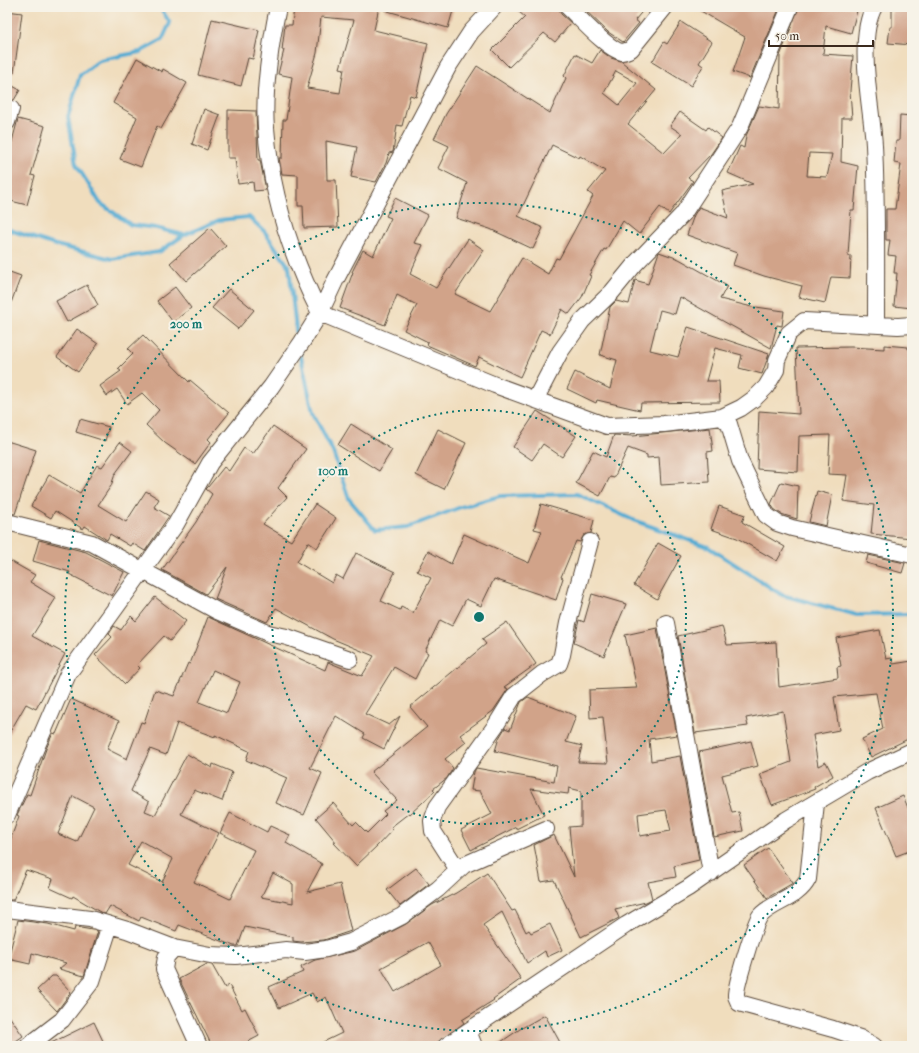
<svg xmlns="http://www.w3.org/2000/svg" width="919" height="1053" viewBox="0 0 919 1053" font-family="'IM FELL French Canon',serif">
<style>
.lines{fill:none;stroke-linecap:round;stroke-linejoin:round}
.stream{stroke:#57acd3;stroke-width:4}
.building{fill:#d1a389;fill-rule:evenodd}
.minor-casing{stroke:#564536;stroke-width:18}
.minor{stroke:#fff;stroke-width:16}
.ring{fill:none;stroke:#0f766e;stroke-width:2;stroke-dasharray:2 4}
.centre{fill:#0f766e;stroke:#f7f3e8;stroke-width:2}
.ring-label{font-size:12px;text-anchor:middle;font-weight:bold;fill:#0f766e;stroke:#f7f3e8;stroke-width:4;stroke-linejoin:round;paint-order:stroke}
</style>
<rect width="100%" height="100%" fill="#f7f3e8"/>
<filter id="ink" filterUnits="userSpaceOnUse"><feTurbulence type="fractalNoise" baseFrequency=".025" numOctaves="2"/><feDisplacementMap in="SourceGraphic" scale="8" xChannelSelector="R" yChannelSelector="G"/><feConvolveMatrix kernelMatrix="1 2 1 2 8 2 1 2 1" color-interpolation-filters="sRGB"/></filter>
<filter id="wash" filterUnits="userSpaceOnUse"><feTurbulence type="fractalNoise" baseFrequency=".012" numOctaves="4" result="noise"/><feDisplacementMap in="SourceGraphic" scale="16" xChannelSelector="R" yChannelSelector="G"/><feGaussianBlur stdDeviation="0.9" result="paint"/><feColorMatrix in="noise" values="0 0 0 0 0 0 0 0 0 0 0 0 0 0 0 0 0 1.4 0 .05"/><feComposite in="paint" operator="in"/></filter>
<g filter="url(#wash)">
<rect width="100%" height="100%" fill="#f0ddbd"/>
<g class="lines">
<path class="stream" d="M160 7 170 23 162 40 140 52 100 60 80 75 68 117 76 164 100 203 131 225 156 228 184 235
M7 229 52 244 112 259 159 252 184 235 219 220 249 217 264 231 289 267 297 339
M300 352 313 413 333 452 349 499 375 530 408 527 461 507 500 496 577 494 633 520 708 547 782 595 857 615 912 614"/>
</g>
<g id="blocks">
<path class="building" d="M294 7H379L374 30 428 43 416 97 410 95 402 126 397 125 393 152 389 153 386 163 376 182 351 177 357 147 326 141 327 180H336L338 227 304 228 303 206H298V175L282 174 279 158H282L283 120H286L292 77 278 74 284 50H282L285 25H292ZM321 17 354 20 340 68 344 69 340 93 307 88 317 53Z
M385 7H454L448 28 384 10Z
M513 7H559L561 14 571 23 555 42 544 33 509 67 492 50 525 17Z
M582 7H646L635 20 639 23 623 42 608 32Z
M694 7H780L750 78 733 72 745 37Z
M799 7H858L851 33 826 26 823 54 853 56 850 91 852 118H842L841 162 858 166 854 210H851L848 256H851L850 278 831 277 825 303 799 297 802 286 764 276 733 265 737 253 687 235 694 215 699 207 728 218 722 191 753 184 728 173 740 146 744 148 746 136 759 106 779 109 780 56ZM809 153 832 154 827 177 807 176Z
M892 7H912V45L888 43 890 27H892Z
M7 11 22 13 14 73H7Z
M212 19 259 30 253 59 248 58 241 86 198 75Z
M681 22 712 42 699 63 703 66 691 86 652 62 664 42 667 44Z
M600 50 611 58 621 61 656 90 628 124 664 153 682 134 670 126 680 112 706 130 708 127 722 138 711 154 688 178 693 181 669 214 660 207 639 234 623 221 606 250 604 249 589 275 591 276 582 297 569 314 562 309 550 334 541 330 520 377 479 357 475 366 427 345 428 342 404 330 417 305 397 295 385 325 340 308 353 272H352L363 250 373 256 391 218 386 216 395 198 428 215 414 243 423 245 410 274 436 288 468 239 484 250 455 294 490 311 522 258 548 274 556 258 559 259 593 196 588 192 605 171 580 156 579 158 552 145 518 216 543 228 533 249 490 229 456 218 467 183 438 168 449 146 434 139 446 114 477 66 550 113 566 78 564 76 575 54 592 63ZM616 71 637 83 619 105 604 93Z
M137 58 162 72 163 69 187 83 161 129 157 126 141 167 120 159 137 117 113 103Z
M7 83 20 90 14 100 7 101Z
M204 109 220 115 207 150 192 144Z
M228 110 256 111 258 160H260L266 190 254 191 253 182 238 184 235 158H228Z
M900 115 912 116V308L894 306 897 273H894L896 256 888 255 890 240H886V209H895L901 164 894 163 896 141H899Z
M18 119 45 126 31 175 35 176 27 205 7 200V175L10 165 7 164V160Z
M210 228 226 246 186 281 170 263Z
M659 252 679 259 727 286 720 299 756 308V307L784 311 782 326 777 325 771 348 680 297 675 314 660 310 650 350 678 357 688 327 769 354 762 374 739 368 742 355 715 348 706 381H719L720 402 641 403 640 410 597 400 596 403 567 389 575 372 610 389 617 360 600 355 610 307 616 301 629 304 635 280 648 284Z
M7 271 21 276 8 311H7Z
M87 285 98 305 67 322 56 301Z
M175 287 191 308 173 322 157 301Z
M229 289 254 310 238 329 212 308Z
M77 329 98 344 78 372 57 357Z
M143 335 189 382 190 380 229 413 208 439 211 442 195 464 165 443 146 425 159 410 142 393 127 404 117 389 107 396 100 386 121 371 118 369 133 354 128 349Z
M884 345 908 347V349L912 350V538L871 534 874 505 843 501 847 475 828 474 830 435 799 436 798 472 757 469 759 411 799 414 796 348 851 347 884 349Z
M537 411 576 436 562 457 543 444 532 460 513 447Z
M80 419 109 427 105 441 76 432Z
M351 424 392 450 379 471 338 445Z
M273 426 306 449 278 488 287 497 263 524 291 541 315 504 336 518 317 548 308 542 297 562 332 583 336 575 343 579 356 553 395 572 381 601 400 610 401 607 413 613 431 578 417 571 428 551 451 564 464 534 529 563 542 531 534 529 541 504 594 520 591 533 584 535 580 542 576 541 561 577 563 578 556 600 494 579 481 606 466 599 452 626 440 620 425 651 428 653 415 679 394 667 365 714 389 725 400 716 384 749 363 738 365 734 336 716 310 768 322 773 304 815 276 803 287 778 246 760 249 751 215 735V737L177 723 166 755 150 749 131 791 149 802 145 811 155 815 187 754 212 768 213 764 232 772 222 801 194 790 181 814 219 833 194 882 230 899 254 850 220 833 230 813 267 832 270 826 290 835 286 843 322 864 307 892 340 884 351 931 324 940 301 942 293 941V937L245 927 238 946H234L179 925 176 931 141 917 139 921 110 906 105 914 100 912 73 896 72 898 50 888 53 879 26 870 13 900H7V849L19 816 17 815 27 794 30 795 46 749 53 733 56 734 71 699 119 721 107 749 127 759 141 722 144 723 155 690 174 696 188 663 190 664 208 617 325 670 328 662 362 676 374 656 333 639 276 608 267 622 215 599 227 567 206 594 162 570 196 522 212 494 206 489 208 487 224 467 229 471 244 448 253 454ZM213 670 240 682 227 713 199 702ZM73 796 94 807 77 842 58 834ZM141 841 173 859 162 882 128 865ZM273 873 293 884V903L261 897Z
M710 428 713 451 707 452 709 482 661 485 659 457 647 458V455L628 448 614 478 610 477 600 496 576 483 593 451 606 457 614 435 633 436Z
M438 429 466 443 444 489 416 475Z
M7 441 36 450 15 514 7 513Z
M120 442 132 451 115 474 111 486 98 505 126 522 146 491 159 499 154 507 169 516 145 551 132 543 130 546 110 534 107 540 85 526 83 529 55 511 51 518 31 506 49 475 80 493 97 465 102 467Z
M781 482 798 486 797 519 781 514 774 509 771 504Z
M817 491 832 495 826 526 809 522Z
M719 506 745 515 742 522 785 547 777 561 737 538 711 529Z
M39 540 86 552 124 572 112 596 69 574 70 572 33 561Z
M658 543 681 556 657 599 634 585Z
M868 555 905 563 902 573 866 563Z
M7 559 35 575 30 582 56 598 32 636 65 654 36 709 26 704 7 737Z
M592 594 626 604 604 656 574 643 579 620 584 622Z
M155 597 186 621 170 641 164 636 137 665 140 668 125 684 95 655 112 637 109 634 114 626 121 630 131 616 136 621Z
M507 622 536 664 504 687 508 689 493 711 460 735 466 742 445 759 453 768 447 778 433 789 435 791 410 814 409 813 391 827 393 829 378 845 356 866 334 843 336 842 316 818 333 803 353 825 356 822 367 833 386 814 383 811 397 800 371 772 427 727 410 707 486 644 482 639Z
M722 626 727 645 776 642 779 687 838 678 837 667 841 666 836 638 880 630 886 659 892 658 893 664 912 661V737L871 757 862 739 883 729 876 693 834 697 839 730 813 735 818 766 826 762 833 776 814 787 815 789 772 805 760 774 791 762 783 711 746 718 748 726 695 733 678 636Z
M657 628 677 735 649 739 651 761 680 756 699 860 674 866 676 877 648 882 652 899 646 902 615 909 619 918 581 937 554 880 541 882 534 845 554 835 574 877 569 827 581 826V791L569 788 568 794 531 789 544 815 516 829V827L471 850 461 830 492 814 480 791 471 790 474 772 476 768 554 782 557 766 495 751 499 738 505 728 510 730 521 702 528 697 576 716 566 742 582 746 578 762 608 763 603 717 590 718 589 690 637 688 625 635ZM666 810 671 831 640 836 638 814Z
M751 741 758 766 722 775 732 813 739 812 743 831 714 837 699 752Z
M903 796 912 817V850L896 856 876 808Z
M768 848 793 883 767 898 744 865Z
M416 868 429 884 400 906 387 890Z
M487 873 512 911 515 910 526 932 529 930 531 933 550 924 562 950 547 957 545 951 527 963 502 912 483 925 521 979 493 999 494 1000 462 1020 464 1023 438 1042 430 1046H315L342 1033 326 997 317 1002 312 993 279 1008 269 987 303 972 301 967 315 960 355 951 406 924 432 905 456 893ZM428 942 441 965 395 992 381 968Z
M18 920 48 924 74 931 75 927 98 931 84 976 59 969 66 963 32 953 30 964 8 959Z
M207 964 212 965 225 988 229 985 242 1010 245 1008 259 1036 240 1046H212L179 979Z
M52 976H56L71 992 57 1011 37 990Z
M7 1013 23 1036 9 1046H7Z
M545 1015 562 1046H495L520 1029Z
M94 1022 103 1041 93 1046H45Z"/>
</g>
</g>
<g filter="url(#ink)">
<use href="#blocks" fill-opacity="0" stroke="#564536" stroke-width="1"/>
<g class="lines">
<g class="minor-casing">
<path id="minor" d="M278 7C271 41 263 93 266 128 271 192 291 256 320 313L495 385 607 426 664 424 722 417 741 408 755 398 766 387 776 370 777 360 789 333 804 321 898 326 912 325
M568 7C579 17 608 50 622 52 625 52 628 50 631 49L665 7
M874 7C856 40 872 108 874 145 877 205 876 266 876 325
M7 122 11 109
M535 400 560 352 582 321 612 292 635 264 683 214 740 127 790 7
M722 417 729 424 740 461 766 515 777 523 792 528 912 555
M7 522 92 543 217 611 268 633 287 637 350 659
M666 623 711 873
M816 803 808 879C798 899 772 902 760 916 755 922 735 987 736 996L739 1003 833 1029 860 1038 874 1046
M7 815 68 674 176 524 210 463 271 387 302 342 320 313 335 281 448 67 471 32 494 7
M458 870 433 831 432 821 437 807 496 725 514 696 542 674 559 664 562 655 568 623 590 542
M7 909 90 919 127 930 174 948 210 955 236 956 286 950 305 952 326 949 351 942 402 916 438 889 464 865 546 829
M174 948 166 957 164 969 199 1046
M468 1031 474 1046
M28 1046 62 1020 92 981 110 925
M446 1046 626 925 688 888 786 820 867 772 912 751"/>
</g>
<use href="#minor" class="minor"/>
</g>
</g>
<g class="ring">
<circle cx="479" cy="617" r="207"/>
<circle cx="479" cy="617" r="414"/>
</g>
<circle cx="479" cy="617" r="6" class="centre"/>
<g class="ring-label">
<text x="186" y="328">200 m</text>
<text x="333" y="475">100 m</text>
</g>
<rect width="919" height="1053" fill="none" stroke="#f7f3e8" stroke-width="24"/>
<path d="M769 40v6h104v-6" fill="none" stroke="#3b2a1e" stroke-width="2"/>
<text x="775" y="40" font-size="12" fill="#3b2a1e" stroke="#f7f3e8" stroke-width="3" paint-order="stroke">50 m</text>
</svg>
